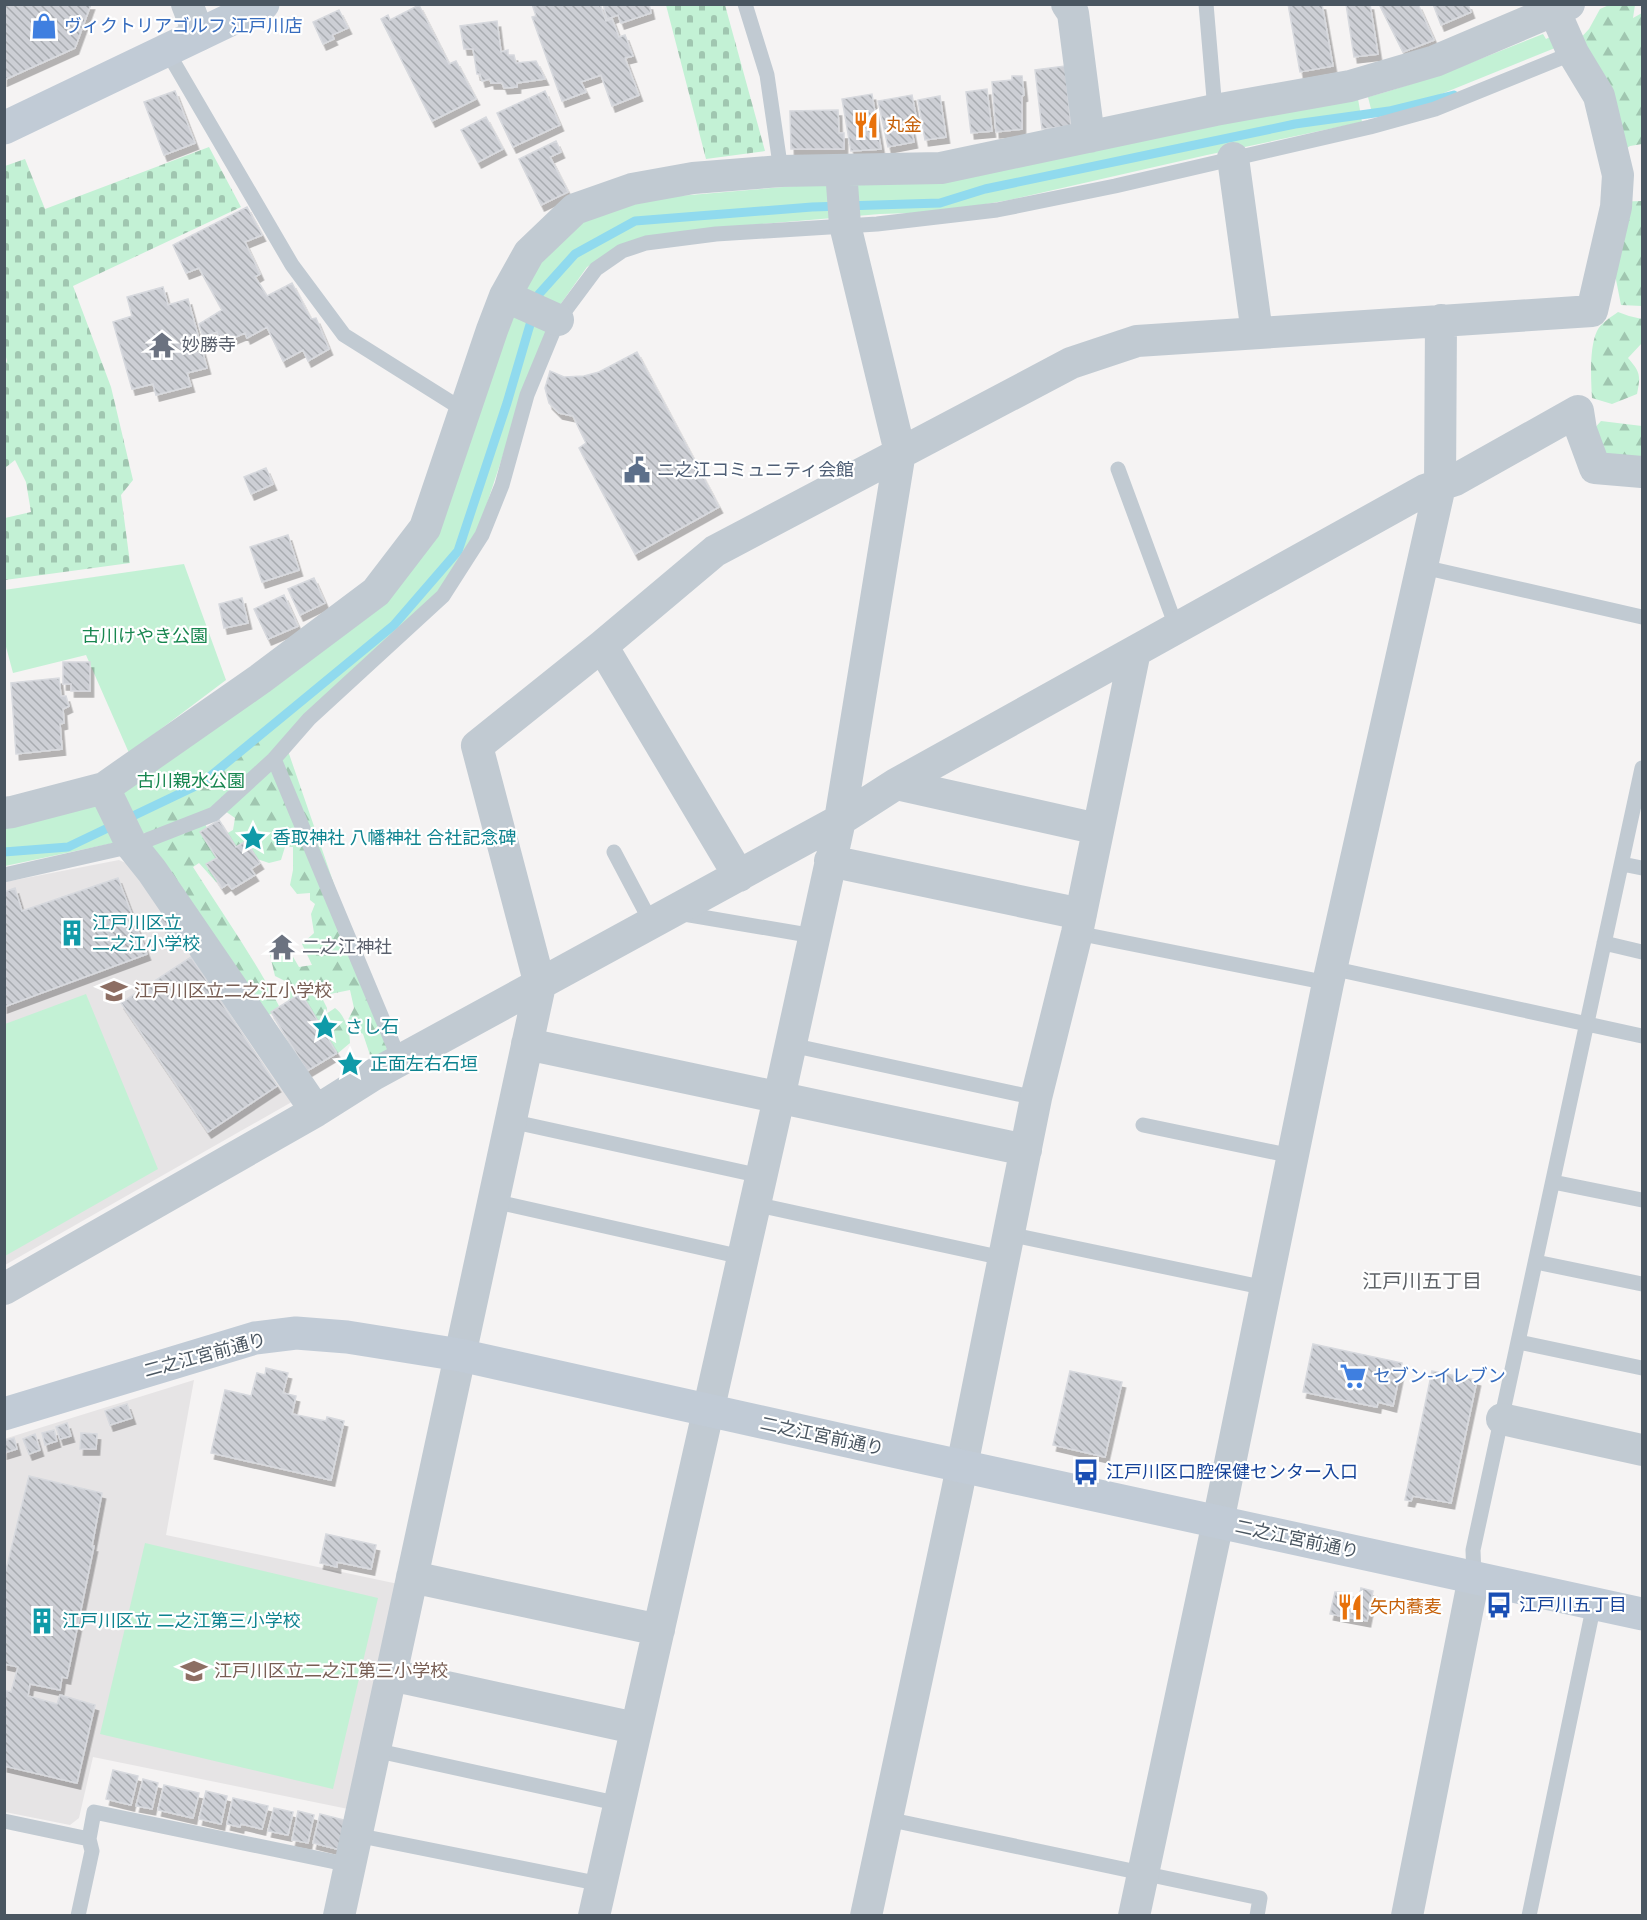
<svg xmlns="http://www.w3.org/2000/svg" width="1647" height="1920" viewBox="0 0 1647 1920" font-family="Lato,'Noto Sans JP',sans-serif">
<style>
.education{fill:#e6e4e5}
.green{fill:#c3f1d5}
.forest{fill:url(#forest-firs)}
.cemetery{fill:url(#cemetery-stones)}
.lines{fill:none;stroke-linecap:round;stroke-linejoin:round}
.stream{stroke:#90daee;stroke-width:9}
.building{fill:url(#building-back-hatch);stroke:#d7d9de;stroke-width:1.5;filter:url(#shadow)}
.lane{stroke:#c1cad2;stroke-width:15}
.street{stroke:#c1cad2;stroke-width:32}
.secondary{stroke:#c1cbd6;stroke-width:33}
.labels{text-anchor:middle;stroke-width:4.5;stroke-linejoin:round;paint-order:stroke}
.shop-label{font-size:18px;fill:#366cbe;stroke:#fff;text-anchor:start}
.food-label{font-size:18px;fill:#c56008;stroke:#fff;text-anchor:start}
.worship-label{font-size:18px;fill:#5b616d;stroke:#fff;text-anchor:start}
.service-label{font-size:18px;fill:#4e5e75;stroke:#fff;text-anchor:start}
.park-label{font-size:18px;fill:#17864f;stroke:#fff}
.culture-label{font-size:18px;fill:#0d838f;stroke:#fff;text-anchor:start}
.education-label{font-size:18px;fill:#785e54;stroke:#fff;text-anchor:start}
.street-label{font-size:18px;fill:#4a5661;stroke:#fff}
.transit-label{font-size:18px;fill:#164399;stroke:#fff;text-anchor:start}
.neighbourhood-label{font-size:20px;fill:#5f6368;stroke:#fff}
</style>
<defs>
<pattern id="forest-firs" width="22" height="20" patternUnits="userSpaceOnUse" patternTransform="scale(1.5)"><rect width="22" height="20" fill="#c3f1d5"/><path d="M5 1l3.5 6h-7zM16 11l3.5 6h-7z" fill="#a0c6b0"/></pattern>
<pattern id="cemetery-stones" width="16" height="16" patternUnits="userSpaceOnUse" patternTransform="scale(1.5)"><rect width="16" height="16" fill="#c3f1d5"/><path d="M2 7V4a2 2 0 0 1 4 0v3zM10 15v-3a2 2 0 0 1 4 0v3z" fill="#a0c6b0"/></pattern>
<pattern id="building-back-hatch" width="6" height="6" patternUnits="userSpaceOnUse" patternTransform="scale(1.5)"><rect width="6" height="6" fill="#cdcfd5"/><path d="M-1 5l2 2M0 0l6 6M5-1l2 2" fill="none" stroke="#a8abb0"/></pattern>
<filter id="shadow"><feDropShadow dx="3.5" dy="6" stdDeviation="0" flood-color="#0004"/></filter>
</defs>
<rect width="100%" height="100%" fill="#f5f3f3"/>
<path class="education" d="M119 860 142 870 297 1099 5 1265V882Z
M194 1380 166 1535 403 1585 353 1810 93 1757 79 1818 70 1825 5 1812 4 1439Z"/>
<path class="green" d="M1543 34 1546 39 1550 37 1555 48 1419 103 1372 113 1368 97C1428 81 1485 57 1543 34Z
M1357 93 1362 122 1207 155 1009 200 941 212 880 214 739 226 617 247 587 267 560 305 525 388 478 531 435 596 210 808 123 841 5 866V824L107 801 385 599 476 413 536 259 581 217 655 198 819 184Z
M184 564 226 680 129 753 86 655 13 673 5 643 4 590Z
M86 994 158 1169 5 1256V1024Z
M145 1543 378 1598 333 1789 100 1734Z"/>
<path class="forest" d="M1609 5H1635L1633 18 1642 13V144L1630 146 1616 155 1576 43 1589 29 1600 9Z
M1642 201V306L1621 305 1608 239 1607 202Z
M1618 312 1629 316 1642 319V343L1628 358C1640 372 1641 375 1637 394L1612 404 1592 398C1591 380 1589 348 1597 331 1601 323 1611 317 1618 312Z
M1601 421 1642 426V469L1604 461 1592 431Z
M251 727 287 748 392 1052 372 1061 363 1034 354 1029 348 1020 354 1008 350 990 330 994 323 1000 327 1008 326 1014 335 1008C345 1015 350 1032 350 1043L337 1054 292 1014 287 996 291 984 275 976 270 955 286 945 299 967 312 965 302 944 314 933 311 914 315 904 310 900V893L297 894 290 885 293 870V847H285L281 860 269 863 257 859 249 845 241 848 228 847 226 834 233 830 235 818 225 811 205 824 222 854 213 860 223 882H216L199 863 193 867C222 913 254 958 279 1006L271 1014 262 1017 164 884 145 833 151 815Z"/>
<path class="cemetery" d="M666 5H725L765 151 706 159Z
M209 147 241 207 73 286 111 387 133 480 121 495 130 563 5 580V518L31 512 26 482 15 460 5 468 4 367 7 361 4 349 5 166 25 159 45 209Z"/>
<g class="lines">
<path class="stream" d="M4 852 68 847 202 783 394 625 458 551 507 403 539 294 575 254 635 221 812 207 940 203 985 189 1166 151 1295 124 1389 111 1454 95"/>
</g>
<path class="building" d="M4 4H91L75 48 4 80Z
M532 4H600L606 21 612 19 619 37 625 35 633 56 625 58 639 95 612 106 601 75 581 82 586 92 562 101 532 17 536 16Z
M603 4H649L651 13 621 23 618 15 607 19Z
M1288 4H1322L1333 66 1300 72Z
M1346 4H1370L1378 54 1354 57Z
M1379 4H1418L1434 40 1403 52Z
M1433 4H1468L1471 12 1441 25Z
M419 5 449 64 456 61 476 99 432 121 381 19 388 15 390 20Z
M339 10 348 28 332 35 334 39 323 44 313 22Z
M497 21 501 52 508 50V55H514L516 63 536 61 545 79 517 83V87L504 88 502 83H491L490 79 482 81 480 74H477L473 49H464L460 26Z
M1065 66 1071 126 1042 129 1035 70Z
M1012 76H1022L1024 95 1022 96V129L996 132 992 82 1012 80Z
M987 89 992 131 971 133 966 92Z
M175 91 195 143 164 155 144 102Z
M545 91 560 125 513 147 497 113Z
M872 94 881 149 851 151 842 99Z
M912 95 916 116 909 117 914 142 888 147 878 101Z
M940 96 946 137 925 140 918 100Z
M838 110 839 133H844V149H791L790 111Z
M486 117 503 149 478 162 461 130Z
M556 141 561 152 550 157 568 192 541 205 519 159Z
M247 207 262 235 245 242 260 274 255 277 267 296 292 283 311 319 316 318 329 349 308 361 303 350 283 361 267 327 247 338 245 333 221 343 217 332 203 337 199 324 222 310 199 268 186 273 173 245Z
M163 287 168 305 188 299 207 368 187 373 191 386 156 395 153 384 132 389 113 322 132 316 127 297Z
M637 352 719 507 635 554 579 448 586 443 573 416 559 413 549 403 545 388 550 371 564 377 584 376 599 372Z
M266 468 273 484 251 494 244 477Z
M288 535 299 570 262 582 250 547Z
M314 578 325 603 300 615 288 589Z
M284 595 298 626 268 639 254 609Z
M242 598 248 623 224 628 219 604Z
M63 662H90V691H71V684H63Z
M59 678 61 696H66L69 706 63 709 64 723 60 724 62 749 16 754 11 683Z
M219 820 236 847 246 841 260 863 251 869 255 875 232 889 228 884 222 888 206 864 217 858 200 832Z
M118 878 147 954 4 1007V892L15 888 22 911Z
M168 913 182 936 173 942 158 919Z
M191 957 277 1086 208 1132 121 1003Z
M301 993 337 1053 307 1071 271 1012Z
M1313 1344 1402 1363 1393 1406 1378 1402 1377 1407 1303 1392Z
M266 1368 288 1373 283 1393 296 1396 292 1414 326 1421 327 1417 344 1421 331 1480 211 1453 225 1390 251 1396 257 1373 265 1375Z
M1070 1371 1122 1382 1105 1457 1053 1445Z
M1432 1371 1477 1380 1451 1503 1413 1496 1411 1501 1405 1500Z
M127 1404 132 1418 110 1425 105 1411Z
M67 1423 71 1436 60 1439 56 1427Z
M54 1430 57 1441 45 1445 42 1433Z
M81 1433 97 1434 96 1449H80Z
M35 1434 40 1450 29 1454 23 1439Z
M14 1438 17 1449 4 1453V1441Z
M29 1476 102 1493 92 1546H94L67 1678 62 1677 60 1690 30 1684 28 1696 57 1704 60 1695 95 1705 77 1783 4 1766V1690L11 1692 18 1667 4 1664V1578Z
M326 1534 376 1545 371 1569 337 1562V1567L320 1563Z
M1361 1588 1373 1591 1367 1621 1330 1614 1335 1592 1348 1593V1596L1359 1598Z
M113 1770 138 1776 131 1805 106 1799Z
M143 1779 158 1783 152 1809 136 1806Z
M164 1785 199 1793 193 1818 158 1810Z
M206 1791 227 1796 221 1824 199 1819Z
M233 1798 268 1806 262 1829 241 1824 240 1827 227 1824Z
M274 1808 293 1812 288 1835 268 1831Z
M298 1811 314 1815 308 1843 292 1840Z
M320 1814 348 1821 341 1850 313 1843Z"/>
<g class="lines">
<path class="lane" d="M745 4 767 75 781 171
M1206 4 1215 110
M167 51 292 265 344 335 465 411
M1118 469 1177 629
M1423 567 1642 617
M274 759 400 1061
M614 852 652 924
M1622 864 1642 868
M4 875 132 846 214 814 274 759 309 719 443 596 482 535 502 485 527 395 558 320 596 269 622 251 646 243 716 234 877 224 997 210 1115 186 1370 127 1435 109 1573 53
M678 913 814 936
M1077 933 1328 983
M1604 943 1642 952
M1331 968 1642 1036
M791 1045 1036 1098
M510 1121 761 1176
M1143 1125 1292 1156
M1553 1182 1642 1200
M493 1201 742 1257
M754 1204 1003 1258
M1008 1234 1266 1288
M1536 1262 1642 1284
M1519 1342 1642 1368
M1474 1577 1473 1550 1642 768
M374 1750 620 1804
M887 1819 1260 1898 1257 1916
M4 1821 89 1839 94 1812 350 1865
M356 1835 601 1884
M78 1916 92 1851 89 1839
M1529 1916 1594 1604"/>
<path class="street" d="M187 4 199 35
M1067 4 1073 13 1089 137
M1233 158 1257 333
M505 296 558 320
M602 646 739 876
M896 784 1098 829
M104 788 132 846 152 871 316 1111
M4 813 12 812 104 788 260 679 376 592 425 528 492 330 505 296 529 253 575 209 632 189 693 178 781 171 941 168 1215 110 1350 86 1435 61 1569 4
M830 861 1081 914
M527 1044 1026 1150
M4 1289 316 1111 373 1075 840 820 896 784 1425 490 1455 480 1578 411 1581 430 1595 468 1642 472
M1502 1419 1642 1450
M412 1577 659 1630
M391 1675 635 1728
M339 1916 540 985 477 746 602 646 715 551 1071 363 1137 341 1592 311 1616 207 1618 175 1599 96 1573 53 1555 12
M594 1916 779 1098 840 820 900 452 845 225 841 170
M866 1916 957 1491 1036 1098 1077 933 1135 651
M1134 1916 1218 1522 1328 983 1440 486 1441 320
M1407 1916 1474 1577"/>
<path class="secondary" d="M4 128 263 4
M4 1414 255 1338 296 1333 347 1337 460 1355 874 1447 1642 1614"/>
</g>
<defs>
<g id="shop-bare" transform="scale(2.07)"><path d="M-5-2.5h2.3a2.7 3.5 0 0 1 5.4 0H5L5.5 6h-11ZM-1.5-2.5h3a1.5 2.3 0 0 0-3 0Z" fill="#3f7fe0" stroke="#fff" stroke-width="2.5" paint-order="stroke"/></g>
<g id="restaurant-bare" transform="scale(2.07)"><path d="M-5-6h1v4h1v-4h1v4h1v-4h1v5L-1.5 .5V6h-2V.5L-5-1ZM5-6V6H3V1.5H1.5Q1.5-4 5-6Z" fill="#e8710a" stroke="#fff" stroke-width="2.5" paint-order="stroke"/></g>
<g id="temple-bare" transform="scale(2.07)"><path d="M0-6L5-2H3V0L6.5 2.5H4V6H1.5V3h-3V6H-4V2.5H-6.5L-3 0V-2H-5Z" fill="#6b7280" stroke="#fff" stroke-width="2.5" paint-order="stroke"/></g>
<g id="civic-bare" transform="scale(2.07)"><path d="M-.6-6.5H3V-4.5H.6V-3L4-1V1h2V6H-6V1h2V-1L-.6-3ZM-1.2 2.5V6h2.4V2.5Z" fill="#5c6f8a" stroke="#fff" stroke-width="2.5" paint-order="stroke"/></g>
<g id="sight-bare" transform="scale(2.07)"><path d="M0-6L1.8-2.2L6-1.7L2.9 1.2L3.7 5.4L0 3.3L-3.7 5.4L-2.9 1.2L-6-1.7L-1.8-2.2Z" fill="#0f9aa8" stroke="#fff" stroke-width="2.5" paint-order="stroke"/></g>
<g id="building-bare" transform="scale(2.07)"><path d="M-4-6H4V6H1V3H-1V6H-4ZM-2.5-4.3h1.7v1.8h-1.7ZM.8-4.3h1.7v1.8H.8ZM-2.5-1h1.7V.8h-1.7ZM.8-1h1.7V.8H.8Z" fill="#0f9aa8" stroke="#fff" stroke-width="2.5" paint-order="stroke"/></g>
<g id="school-bare" transform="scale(2.07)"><path d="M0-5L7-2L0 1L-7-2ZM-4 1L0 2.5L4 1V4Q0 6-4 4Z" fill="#8d6e63" stroke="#fff" stroke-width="2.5" paint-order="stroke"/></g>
<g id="supermarket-bare" transform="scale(2.07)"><path d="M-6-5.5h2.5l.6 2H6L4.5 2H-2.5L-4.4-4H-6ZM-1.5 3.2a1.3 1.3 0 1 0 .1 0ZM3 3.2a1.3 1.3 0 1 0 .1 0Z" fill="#3f7fe0" stroke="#fff" stroke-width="2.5" paint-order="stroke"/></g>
<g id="bus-bare" transform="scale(2.07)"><path d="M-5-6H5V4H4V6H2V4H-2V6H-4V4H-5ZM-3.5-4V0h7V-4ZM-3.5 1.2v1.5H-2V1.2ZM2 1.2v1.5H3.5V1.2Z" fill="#1a4fb4" stroke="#fff" stroke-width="2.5" paint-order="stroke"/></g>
</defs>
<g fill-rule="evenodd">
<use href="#shop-bare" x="44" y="26"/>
<use href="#restaurant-bare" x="866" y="125"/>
<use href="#temple-bare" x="162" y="345"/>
<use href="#civic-bare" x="637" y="470"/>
<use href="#sight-bare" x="253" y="838"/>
<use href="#building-bare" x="72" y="933"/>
<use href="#temple-bare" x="282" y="947"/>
<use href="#school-bare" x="114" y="991"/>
<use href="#sight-bare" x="325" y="1027"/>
<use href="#sight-bare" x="350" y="1064"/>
<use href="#supermarket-bare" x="1353" y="1376"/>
<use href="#bus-bare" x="1086" y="1472"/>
<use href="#bus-bare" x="1499" y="1605"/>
<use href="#restaurant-bare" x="1350" y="1607"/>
<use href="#building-bare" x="42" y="1621"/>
<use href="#school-bare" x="194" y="1671"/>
</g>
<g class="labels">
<g class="shop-label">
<text x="64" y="32">ヴィクトリアゴルフ 江戸川店</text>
<text x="1373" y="1382">セブン-イレブン</text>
</g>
<g class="food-label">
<text x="886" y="131">丸金</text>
<text x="1370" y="1613">矢内蕎麦</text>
</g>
<g class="worship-label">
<text x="182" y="351">妙勝寺</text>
<text x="302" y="953">二之江神社</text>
</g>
<g class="service-label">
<text x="657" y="476">ニ之江コミュニティ会館</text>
</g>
<g class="park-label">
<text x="145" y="642">古川けやき公園</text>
<text x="191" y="787">古川親水公園</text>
</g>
<g class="culture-label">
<text x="273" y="844">香取神社 八幡神社 合社記念碑</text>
<text x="92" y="929">江戸川区立<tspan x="92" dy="21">二之江小学校</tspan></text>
<text x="345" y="1033">さし石</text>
<text x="370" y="1070">正面左右石垣</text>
<text x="62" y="1627">江戸川区立 二之江第三小学校</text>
</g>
<g class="education-label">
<text x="134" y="997">江戸川区立二之江小学校</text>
<text x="214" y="1677">江戸川区立二之江第三小学校</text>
</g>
<g class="street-label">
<text transform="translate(205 1355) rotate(-15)" y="6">二之江宮前通り</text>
<text transform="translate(822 1436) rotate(12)" y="6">二之江宮前通り</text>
<text transform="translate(1297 1539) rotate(12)" y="6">二之江宮前通り</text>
</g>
<g class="transit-label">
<text x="1106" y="1478">江戸川区口腔保健センター入口</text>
<text x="1519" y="1611">江戸川五丁目</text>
</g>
<g class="neighbourhood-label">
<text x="1422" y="1288">江戸川五丁目</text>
</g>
</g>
<rect width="1647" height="1920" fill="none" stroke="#4a5661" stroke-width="12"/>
</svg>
